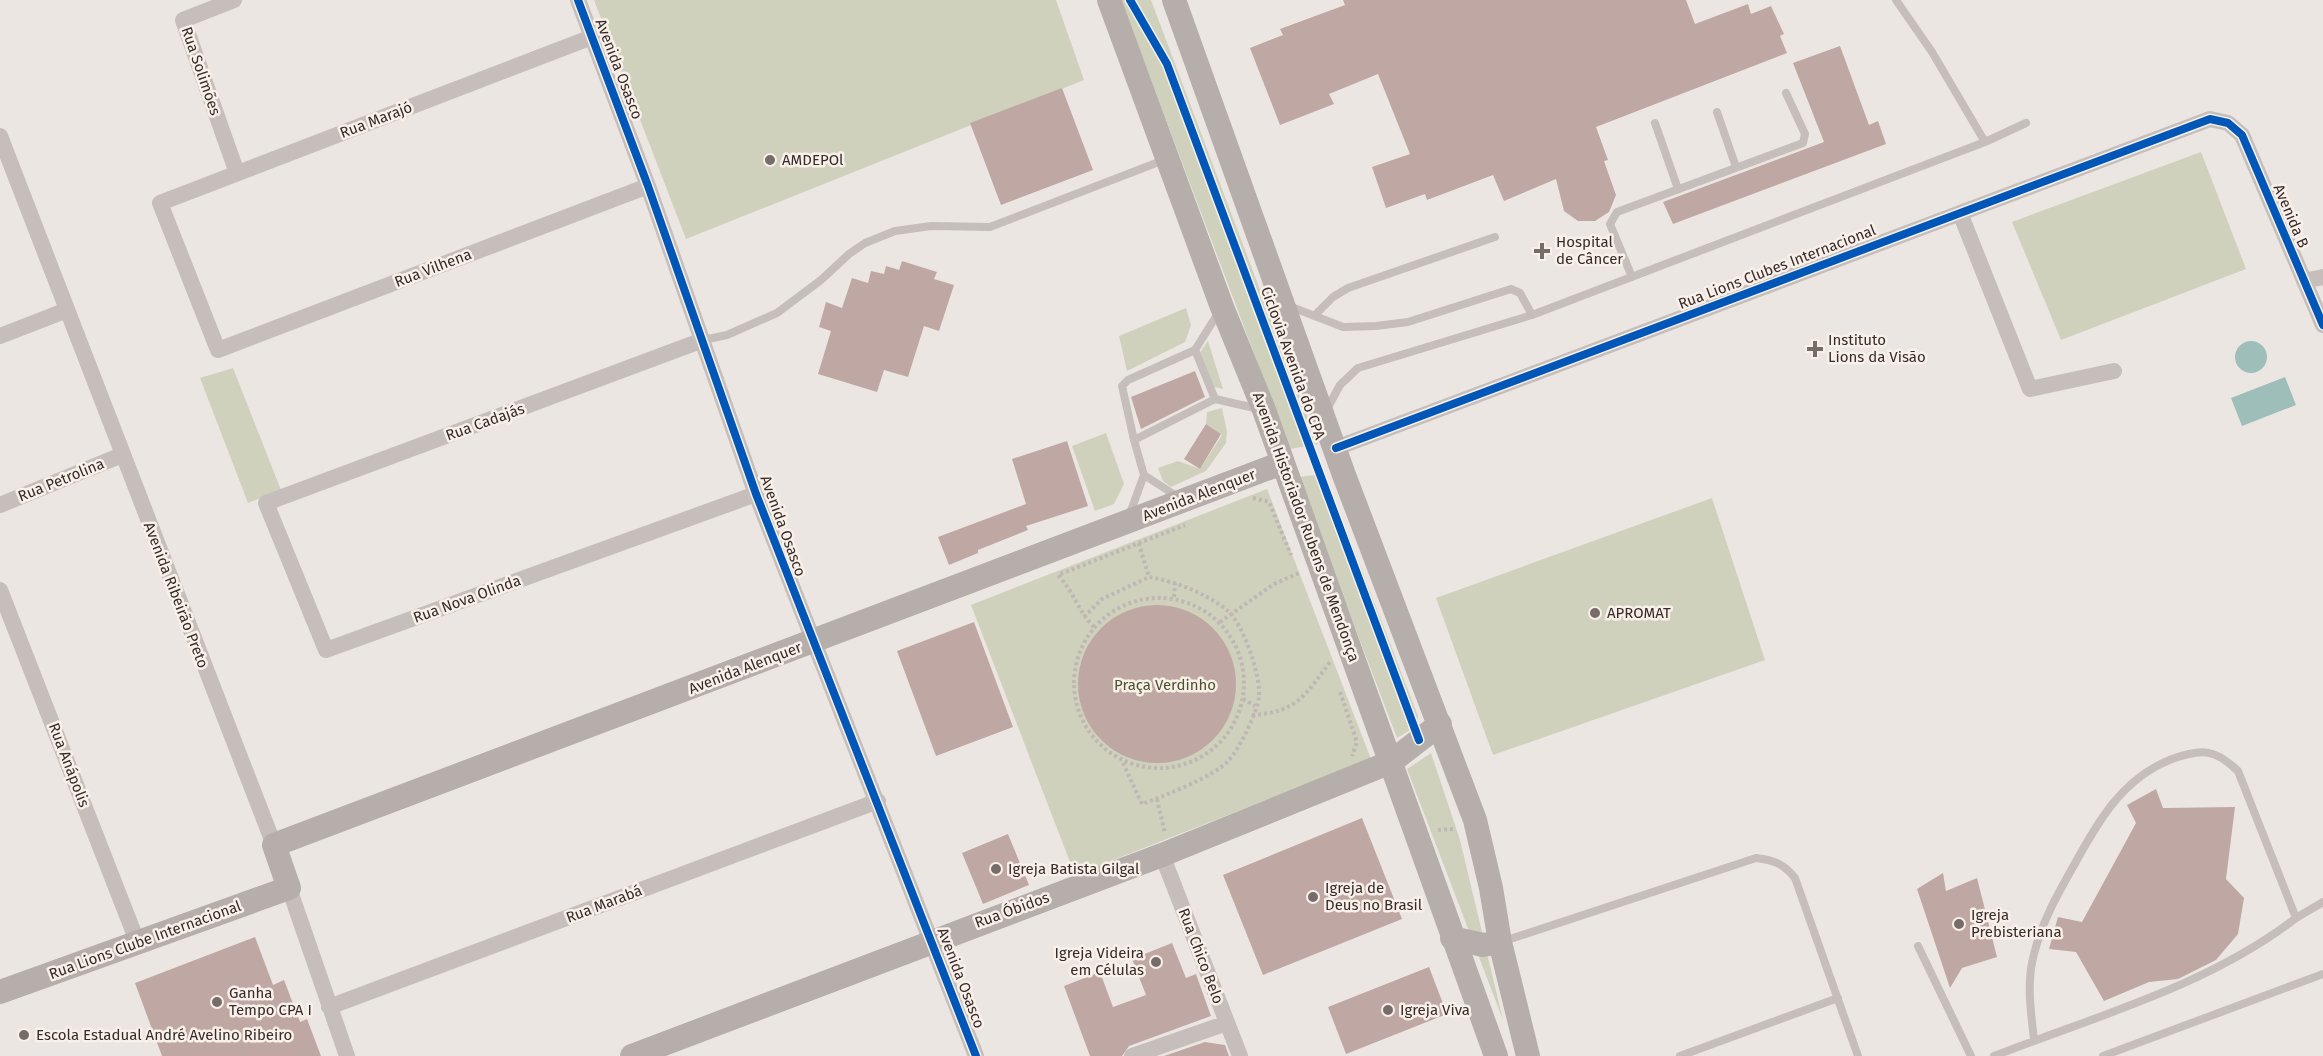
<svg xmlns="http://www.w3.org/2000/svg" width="2323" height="1056" viewBox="0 0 2323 1056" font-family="'Fira Sans',sans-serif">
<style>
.green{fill:#cfd1bd}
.water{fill:#9ebeb9}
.building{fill:#bfa8a4}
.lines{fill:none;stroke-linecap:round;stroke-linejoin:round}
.path{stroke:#beb7b3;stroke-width:4;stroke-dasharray:3 3;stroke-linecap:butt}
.lane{stroke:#c5beba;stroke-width:8}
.street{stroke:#c5beba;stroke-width:16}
.secondary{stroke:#b6aeab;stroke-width:24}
.cycleway-casing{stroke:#f9f0e9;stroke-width:11}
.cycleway{stroke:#0057b8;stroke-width:8}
.poi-dot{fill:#766c6a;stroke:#f9f0e9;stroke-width:2}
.labels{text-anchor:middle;stroke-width:5;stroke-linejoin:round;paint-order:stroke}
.street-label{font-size:15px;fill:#362b29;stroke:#f9f0e9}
.poi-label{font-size:15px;fill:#362b29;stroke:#f9f0e9;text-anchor:start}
.park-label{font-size:15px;fill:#4a532e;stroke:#f9f0e9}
</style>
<rect width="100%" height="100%" fill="#ece6e2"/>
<path class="green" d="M594 0H1056L1084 80 686 239Z
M1121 0H1151L1318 444 1290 449Z
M2201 152 2246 269 2061 340 2012 222Z
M1186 308 1191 325 1185 342 1127 371 1119 336Z
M1208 341 1223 389 1211 386 1199 354Z
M233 368 281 490 248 503 200 378Z
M1222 408 1227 432 1226 443 1206 471 1171 487 1163 481 1158 468 1178 461 1200 469 1222 435 1206 424 1207 412Z
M1106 433 1124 484 1114 504 1095 511 1072 446Z
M1325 474 1418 716 1417 726 1397 738 1298 477Z
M1267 489 1371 759 1075 875 971 605Z
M1712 498 1765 660 1493 755 1436 598Z
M1431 753 1460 840 1503 1020 1407 769Z"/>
<path class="water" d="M2235 357a16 16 0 1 1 32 0a16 16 0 1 1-32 0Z
M2285 377 2296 405 2242 426 2231 398Z"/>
<path class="building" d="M1343 0H1686L1695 24 1748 4 1751 14 1771 6 1784 34 1780 36 1787 53 1596 127 1608 160 1604 161 1616 195 1609 212 1595 221H1578L1564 211 1556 179 1504 201 1493 175 1427 200 1425 194 1386 208 1372 167 1410 154 1378 74 1329 94 1334 104 1280 125 1250 48 1283 35 1280 29 1345 5Z
M1840 46 1869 125 1878 121 1886 144 1673 224 1663 202 1824 142 1793 63Z
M1062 88 1093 170 1001 205 970 123Z
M902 261 937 272 934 279 954 285 939 331 924 326 908 377 884 370 877 392 818 374 831 331 819 327 826 302 842 308 852 278 868 283 871 271 884 274 886 266 899 270Z
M1195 371 1205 397 1141 429 1131 397Z
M1206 424 1221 434 1200 469 1184 459Z
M1067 441 1088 506 1026 526 1028 530 978 550V553L949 565 938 537 1026 504 1012 459Z
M1078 684a79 79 0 1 1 158 0a79 79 0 1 1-158 0Z
M974 622 1013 727 936 756 897 651Z
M2156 789 2163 808 2235 807 2226 879 2244 898 2238 934 2216 960 2178 979 2149 982 2104 1001 2076 952 2049 949 2058 917 2082 922 2136 823 2127 805Z
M1362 818 1402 919 1263 975 1223 875Z
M1008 834 1029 885 983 904 962 853Z
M1943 873 1946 891 1977 878 1997 957 1962 968 1950 988 1917 889Z
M255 937 273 985 284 980 300 1022 307 1019 321 1056H162L135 983Z
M1172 943 1186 978 1196 974 1211 1016 1129 1046 1122 1056H1090L1064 986 1100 972 1113 1007 1146 995 1132 959Z
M1429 967 1447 1014 1346 1054 1328 1007Z
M1205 1042 1225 1045 1229 1056H1164Z"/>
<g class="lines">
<path class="path" d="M1253 498 1269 502 1291 555
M1174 597 1175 583
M1074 683a85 85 0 1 1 170 0a85 85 0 1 1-170 0Z
M1084 617 1102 599 1149 577
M1220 622 1274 584 1299 573
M1094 627C1079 612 1073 591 1058 575L1185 525
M1340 692 1357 742 1352 756
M1243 699 1255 706
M1252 715C1298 712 1305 695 1330 662
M1123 763 1142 804C1164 796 1213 777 1228 761 1239 750 1258 711 1259 696 1261 676 1243 624 1228 611 1206 593 1177 582 1149 577L1138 541
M1157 799 1165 833
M1438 830 1453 829"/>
<path class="lane" d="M1896 0 1932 52 1985 142
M1717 112 1736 167
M1655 123 1678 189
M1632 277 1610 224 1617 212 1803 143 1805 134 1786 93
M1289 306 1343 327 1376 326 1408 322 1511 289 1520 293 1532 315
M1314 316 1333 297 1348 288 1495 237
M703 340 727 335 777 313 821 280 849 254 865 243 895 231 931 226 990 227 1164 160
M1195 350 1215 399
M1326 411 1340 385 1358 368 1532 315 1985 142 2026 123
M1134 440 1122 386 1128 380 1195 350 1220 310
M1144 475 1178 497
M1129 516 1144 475 1134 440 1215 399 1259 409
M2296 918 2323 902
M1501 942 1756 858C1774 860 1784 864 1795 878L1858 1056
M1918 946 1971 1056
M1680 1056 1838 998
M1994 1056C2096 1016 2208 986 2296 918L2238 771C2215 749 2202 748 2172 759 2122 778 2097 823 2073 867 2057 895 2042 922 2034 954 2026 983 2031 1011 2034 1040
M2103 1056 2323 974"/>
<path class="street" d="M234 0 183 20 237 173
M578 0 648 186 756 494 976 1056
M592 37 160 203 218 350 648 186
M0 136 274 845
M1960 213 2030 389 2114 371
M2304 281 2323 277
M0 336 67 310
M703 340 266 503 326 650 756 494
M1336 448 2210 119 2228 123 2242 135 2323 325
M0 505 122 455
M0 590 137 941
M1162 855 1240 1056
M289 888 347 1056
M329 1007 878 801
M1132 1056 1227 1023"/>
<path class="secondary" d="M1109 0 1222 307 1264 410 1496 1056
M1174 0 1344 475 1475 820 1491 888 1500 942 1528 1056
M1452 938 1483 945 1500 942
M0 992 289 888 274 845 1282 463
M632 1056 1162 855 1391 762 1440 724"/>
<g class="cycleway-casing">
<path id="cycleway" d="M578 0 648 186 756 494 976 1056
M1130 0 1167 64 1419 740
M1336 448 2210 119 2228 123 2242 135 2323 325"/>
</g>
<use href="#cycleway" class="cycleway"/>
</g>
<g class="poi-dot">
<circle cx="770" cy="160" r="6"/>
<path d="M1539 242h6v6h6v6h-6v6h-6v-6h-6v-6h6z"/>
<path d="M1812 340h6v6h6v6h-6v6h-6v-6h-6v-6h6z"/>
<circle cx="1595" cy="613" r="6"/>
<circle cx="996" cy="869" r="6"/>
<circle cx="1313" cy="897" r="6"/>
<circle cx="1959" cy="924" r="6"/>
<circle cx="1156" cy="962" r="6"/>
<circle cx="217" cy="1002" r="6"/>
<circle cx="1388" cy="1010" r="6"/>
<circle cx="24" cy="1035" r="6"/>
</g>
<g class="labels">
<g class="street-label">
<text transform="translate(619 69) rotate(69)" y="5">Avenida Osasco</text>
<text transform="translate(201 71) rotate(71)" y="5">Rua Solimões</text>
<text transform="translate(376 120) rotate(-21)" y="5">Rua Marajó</text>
<text transform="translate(2291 216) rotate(67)" y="5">Avenida B</text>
<text transform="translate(1777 267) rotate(-21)" y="5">Rua Lions Clubes Internacional</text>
<text transform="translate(433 268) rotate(-21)" y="5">Rua Vilhena</text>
<text transform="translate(1293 363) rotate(70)" y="5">Ciclovia Avenida do CPA</text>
<text transform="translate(485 422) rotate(-20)" y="5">Rua Cadajás</text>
<text transform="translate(61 480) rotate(-22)" y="5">Rua Petrolina</text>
<text transform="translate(1199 495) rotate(-21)" y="5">Avenida Alenquer</text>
<text transform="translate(783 526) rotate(70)" y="5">Avenida Osasco</text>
<text transform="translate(1306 527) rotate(70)" y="5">Avenida Historiador Rubens de Mendonça</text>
<text transform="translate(176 595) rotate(69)" y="5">Avenida Ribeirão Preto</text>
<text transform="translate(467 599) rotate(-20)" y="5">Rua Nova Olinda</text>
<text transform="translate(745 668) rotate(-21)" y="5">Avenida Alenquer</text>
<text transform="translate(69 765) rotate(69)" y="5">Rua Anápolis</text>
<text transform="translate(604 904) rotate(-21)" y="5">Rua Marabá</text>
<text transform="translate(1012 910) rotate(-20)" y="5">Rua Óbidos</text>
<text transform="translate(145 940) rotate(-20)" y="5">Rua Lions Clube Internacional</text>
<text transform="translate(1201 956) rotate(69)" y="5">Rua Chico Belo</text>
<text transform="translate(961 978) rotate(69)" y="5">Avenida Osasco</text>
</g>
<g class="poi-label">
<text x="782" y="165">AMDEPOl</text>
<text x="1556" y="247">Hospital<tspan x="1556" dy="17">de Câncer</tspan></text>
<text x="1828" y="345">Instituto<tspan x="1828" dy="17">Lions da Visão</tspan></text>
<text x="1607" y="618">APROMAT</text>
<text x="1008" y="874">Igreja Batista Gilgal</text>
<text x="1325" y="893">Igreja de<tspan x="1325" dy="17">Deus no Brasil</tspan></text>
<text x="1971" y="920">Igreja<tspan x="1971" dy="17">Prebisteriana</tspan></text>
<text x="1144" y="958" text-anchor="end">Igreja Videira<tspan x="1144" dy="17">em Células</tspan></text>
<text x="229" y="998">Ganha<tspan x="229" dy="17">Tempo CPA I</tspan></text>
<text x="1400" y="1015">Igreja Viva</text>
<text x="36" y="1040">Escola Estadual André Avelino Ribeiro</text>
</g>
<g class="park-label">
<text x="1165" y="690">Praça Verdinho</text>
</g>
</g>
</svg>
